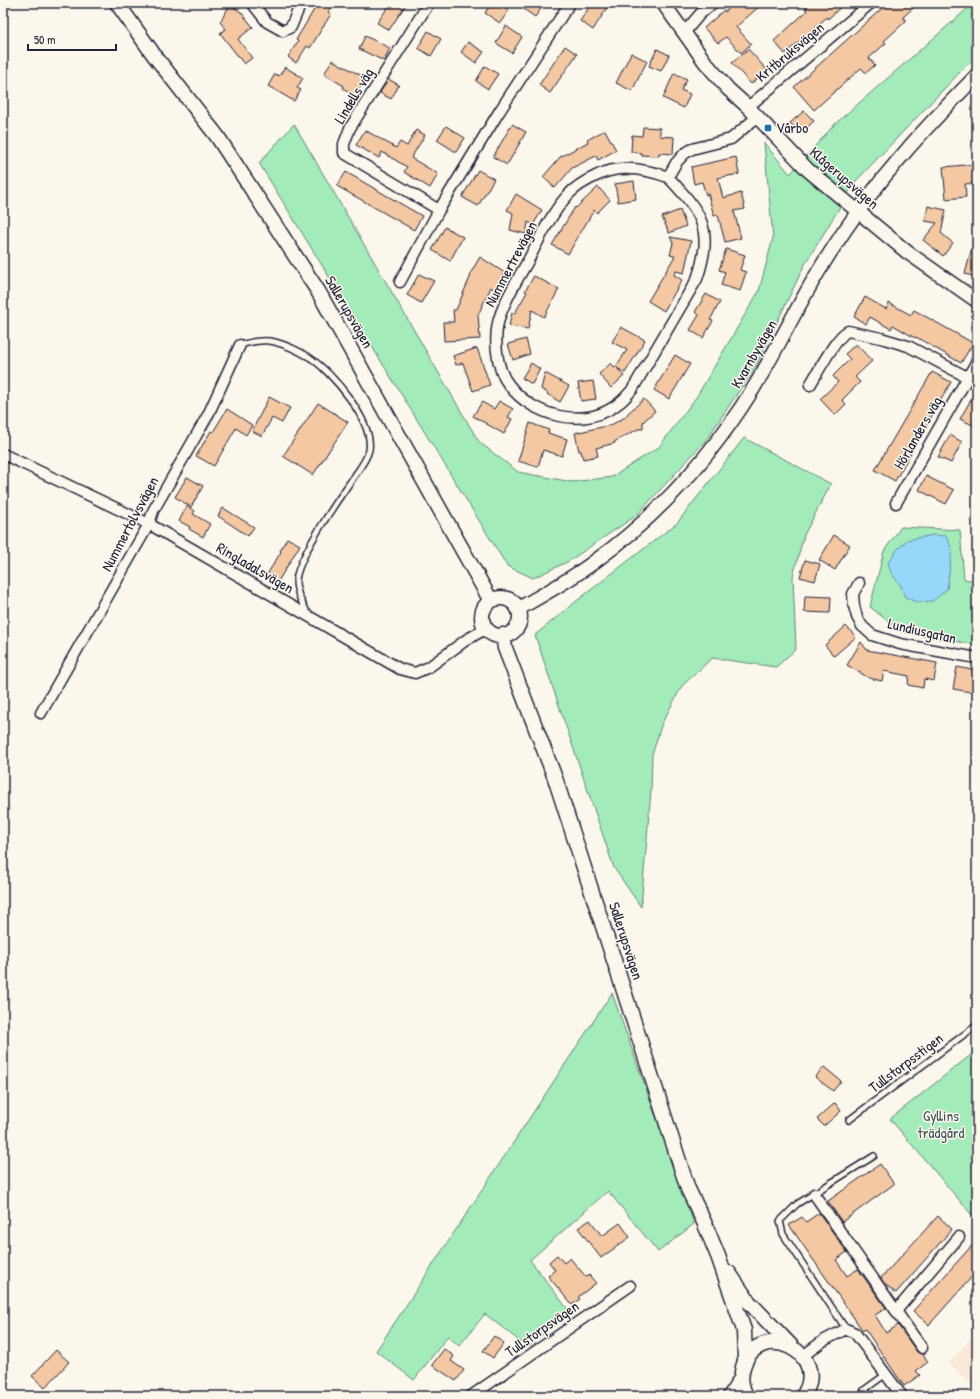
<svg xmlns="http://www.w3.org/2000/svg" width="980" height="1399" viewBox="0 0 980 1399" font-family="'Patrick Hand',sans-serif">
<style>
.built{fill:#f9e9d6}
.green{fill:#a3ebb8;stroke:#62867a}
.water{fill:#97d7f9;stroke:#688fad}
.building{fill:#f3c8a2;stroke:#22223b}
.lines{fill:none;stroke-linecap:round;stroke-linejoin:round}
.service-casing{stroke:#22223b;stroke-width:8}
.minor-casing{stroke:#22223b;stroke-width:13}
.tertiary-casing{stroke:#22223b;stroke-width:16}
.secondary-casing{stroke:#22223b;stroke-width:17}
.service{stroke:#fbf7ec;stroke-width:5}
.minor{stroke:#fbf7ec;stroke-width:10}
.tertiary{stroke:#fbf7ec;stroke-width:13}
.secondary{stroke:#fbf7ec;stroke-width:14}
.poi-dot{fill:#1f6fb2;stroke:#fbf7ec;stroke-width:1.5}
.labels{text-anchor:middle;stroke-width:3;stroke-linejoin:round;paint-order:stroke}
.street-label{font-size:15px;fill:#22223b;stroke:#fbf7ec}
.poi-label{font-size:15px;fill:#22223b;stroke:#fbf7ec;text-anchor:start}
.park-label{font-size:15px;fill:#42545a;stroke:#fbf7ec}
</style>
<rect width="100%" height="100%" fill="#fbf7ec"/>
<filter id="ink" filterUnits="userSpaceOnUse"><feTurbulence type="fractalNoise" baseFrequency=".025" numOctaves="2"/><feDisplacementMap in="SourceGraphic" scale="8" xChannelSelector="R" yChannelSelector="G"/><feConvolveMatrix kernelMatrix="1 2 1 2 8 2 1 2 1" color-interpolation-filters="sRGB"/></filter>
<g filter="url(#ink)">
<path class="built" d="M977 1331V1389L949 1363Z"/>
<path class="green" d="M974 3H977V56L963 69 855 182 804 266 756 366 706 440 637 515 569 561 533 578 507 566 259 163 294 124 479 442 518 472 572 482 612 477 659 447 697 396 759 291 773 238 764 143 790 174 835 124Z
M744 438 831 484 804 535 793 576 796 649 776 667 712 658 682 686 662 723 652 755 651 791 641 907 614 868 535 635 574 603 677 523Z
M901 527 960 530 964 579 977 581V645L902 632 870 607 884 551Z
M612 993 694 1224 658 1252 608 1191 530 1260 570 1312 527 1347 485 1314 459 1346 448 1336 414 1380 376 1351Z
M977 1050V1221L890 1119Z"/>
<path class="water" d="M933 535 946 536 952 549 947 589 933 601 916 602 905 597 901 586 891 573 888 563 897 550 907 540Z"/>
<path class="building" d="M318 3H334L328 12 331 14 310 48 307 46 296 63 288 57 298 41 296 40Z
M391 3H407L389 30 377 23Z
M491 3H499L509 10 500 23 485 13Z
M515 3H545L535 17Z
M592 3H610L593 30 580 21Z
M735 3H763L736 27 751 44 741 53 726 37 718 43 704 28 724 10 725 12Z
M812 3H845L828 19 827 17 785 54 774 41 807 11 805 9Z
M888 3H919L903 17 906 21 884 41 886 43 869 58 875 65 866 73 861 68 814 110 794 87Z
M230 5 241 12 253 27 238 39 252 58 244 64 220 33 226 29 220 22Z
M506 26 522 37 512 53 496 43Z
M428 31 441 39 431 56 418 48Z
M365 36 390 48 384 61 359 49Z
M468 42 484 52 476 63 461 52Z
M565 46 577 54 550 93 539 85Z
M657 49 669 55 661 71 649 66Z
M748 49 767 70 751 84 732 63Z
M631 53 647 61 632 91 616 83Z
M332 60 366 78 355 96 343 88 344 86 324 74Z
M485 66 498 74 488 89 476 81Z
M285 67 303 78 297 88 301 90 294 101 268 86 275 74 279 76Z
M674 73 687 79 681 90 690 94 684 108 663 98Z
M388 79 399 85 391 99 380 93Z
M804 111 814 121 800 134 790 123Z
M512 124 526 132 507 165 493 157Z
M446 126 465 138 456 152 437 140Z
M643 127 660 128V136L674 137 673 154 659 153V156L641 155V153L631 152 632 135 642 136Z
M365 130 396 148 400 142 407 146 416 130 425 135 411 158 438 174 430 188 404 172 407 167 382 152 379 158 356 145Z
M605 130 616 150 598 160 596 156 572 168 555 188 543 177 560 157 588 142 587 140Z
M736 157 739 174 718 178 723 198 741 193 745 209 734 211 741 238 725 242 718 215 714 216 708 194 706 195 702 182 694 184 691 167Z
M977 164V183L965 184 966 197 946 199 943 167Z
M478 170 494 179 478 206 462 197Z
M346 172 422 216 414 230 337 186Z
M634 181 636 199 618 202 615 184Z
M598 187 610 200 597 213 594 210 568 254 552 245 575 207 576 208Z
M516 194 542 210 533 225 528 222 526 234 510 230 513 213 507 210Z
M928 206 946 210 941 233 953 243 943 256 923 240 937 223 925 221Z
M680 210 686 226 669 233 662 217Z
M445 227 463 237 450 261 432 250Z
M670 237 691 241 684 273 676 271 674 275 682 280 664 311 648 301 675 256 670 255 673 243Z
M974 240H977V277L965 274Z
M726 249 745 255 740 270 746 272 740 291 721 285 725 272 719 270Z
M480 257 505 273 494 290 491 287 478 315 480 339 444 341 443 322H454L453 310H456L471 275 470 274Z
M419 274 434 281 421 303 407 295Z
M534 276 559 289 544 317 532 310 528 329 509 326 512 313H515L527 292 525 291Z
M706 294 720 302 710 320 713 321 703 338 690 330 699 315 695 312Z
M865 297 886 309 889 303 911 315 914 310 973 343 961 363 916 337 915 338 893 325 891 329 870 317 866 324 854 317Z
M621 327 645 340 625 373 617 368 624 376 611 388 599 374 611 363 615 368 627 350 612 342Z
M526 339 530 354 513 360 508 344Z
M856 344 872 361 855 377 860 382 842 400 846 404 835 415 820 399 838 382 833 376 850 359 845 354Z
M477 348 490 385 473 391 463 363 456 365 453 356Z
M675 355 690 364 669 399 654 390Z
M531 363 540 369 532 384 522 378Z
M932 372 951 382 895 481 875 470Z
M545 373 569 386 560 402 547 394 548 393 541 389Z
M593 381 596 399 581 401 578 383Z
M977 389V427L960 419Z
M269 397 290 408 282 423 272 418 262 436 252 431Z
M644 399 655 411 643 422V429H638L614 442 615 443 596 448 598 456 583 459 581 451H579L575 433 611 425 627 416V414Z
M499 401 513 409 508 417 512 419 504 434 473 416 482 402 494 409Z
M318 403 348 422 313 475 283 456Z
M227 409 252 425 246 435 236 428 214 466 196 456 211 431 213 432Z
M530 423 549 430 548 433 567 439 562 456 543 450 538 467 518 461Z
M950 435 962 442 951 463 938 457Z
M926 476 954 490 946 504 919 490Z
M187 477 203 486 191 507 175 497Z
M187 506 195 511 193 514 210 524 203 537 189 529 190 527 179 521Z
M223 508 254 527 248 536 218 516Z
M834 535 850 545 835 570 819 560Z
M287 538 300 545 277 583 266 576 281 552 280 551Z
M805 560 820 564 815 581 800 577Z
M805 596 831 597 830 613 804 612Z
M846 626 856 637 834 656 825 645Z
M861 642 867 650 937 663 934 681 924 679 923 688 908 685 909 676 884 671 882 681 869 678 847 665Z
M957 667 977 671V693L953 689Z
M824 1067 841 1081 833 1091 815 1077Z
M835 1103 841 1111 824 1126 817 1119Z
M880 1164 894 1184 842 1222 828 1201Z
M819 1213 847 1252 836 1260 847 1276 858 1269 886 1308 875 1315 886 1333 898 1325 917 1352 923 1354 928 1362 916 1371 920 1375 904 1386 865 1329 863 1331 789 1225 802 1217 806 1222Z
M938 1216 952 1229 896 1293 884 1283 881 1278Z
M590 1220 602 1236 620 1223 630 1237 601 1258 578 1228Z
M977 1240V1271L929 1325 913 1311Z
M557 1255 564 1263 570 1258 586 1277 589 1275 596 1283 578 1297 580 1299 572 1305 548 1276 555 1270 549 1262Z
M494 1336 504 1343 493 1358 483 1351Z
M444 1349 454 1356 451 1361 464 1370 456 1381 432 1365Z
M56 1350 69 1362 45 1388 32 1376Z"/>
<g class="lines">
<g class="service-casing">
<path id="service" d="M240 345C251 342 263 339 275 342 286 345 299 351 309 357 331 371 374 421 369 450 367 460 357 472 351 481 337 501 297 558 296 581 296 593 303 605 309 615
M849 1120 977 1025
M846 1329 783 1234 780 1221 797 1204 874 1156
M868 1396 864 1390 886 1374"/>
</g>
<g class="minor-casing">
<path id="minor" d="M252 3 267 22 283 31 291 27 301 3
M429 3 350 128 344 144V153L439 210
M684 33 700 14 713 3
M748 107 871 3
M668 177C646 169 620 164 598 175 587 180 576 186 568 195 553 211 539 239 529 259 519 277 508 294 501 313 493 333 495 368 509 385 521 401 540 412 559 416 580 420 602 417 619 403 624 400 628 394 632 390L697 279C714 229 702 213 668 177L676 163 684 154 692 149 731 139 757 117
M400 282 439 210 499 112 570 3
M810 385C817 374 837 335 848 331L881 338 908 346 967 377
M3 454 149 524 400 669 415 673 429 667 466 640 487 628
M896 503 977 361
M859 583 853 594 854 606 857 617 862 626 872 635 900 644 977 658
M41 713 149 524 153 511 208 415 240 345
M814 1194 922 1348
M896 1311 959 1237
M803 1356 823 1341 846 1329 855 1333 902 1396
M471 1396 630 1286
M728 1396 740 1376"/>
</g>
<g class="tertiary-casing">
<path id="tertiary" d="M663 3 705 62 728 89 748 107 808 170 907 252 977 301
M518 609C544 594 570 580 594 562 658 516 712 455 753 389 778 348 798 304 823 264 847 225 876 185 906 151 928 125 953 100 977 75"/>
</g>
<g class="secondary-casing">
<path id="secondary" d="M117 3 154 55 217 136 318 291 491 601
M482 617a19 19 0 1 1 38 0a19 19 0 1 1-38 0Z
M503 635 505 648 555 778 688 1189 704 1222 718 1256 744 1330 745 1359
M729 1273 748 1301 792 1347
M746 1396C741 1386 740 1378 743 1367 758 1318 832 1352 803 1396"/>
</g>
<use href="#service" class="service"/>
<use href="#minor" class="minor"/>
<use href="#tertiary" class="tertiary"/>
<use href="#secondary" class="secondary"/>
</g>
</g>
<rect class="poi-dot" x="764" y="124" width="8" height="8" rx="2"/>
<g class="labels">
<g class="street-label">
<text transform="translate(790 52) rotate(-40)" y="5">Kritbruksvägen</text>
<text transform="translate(354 96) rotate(-59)" y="5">Lindells väg</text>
<text transform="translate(844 178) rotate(41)" y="5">Klågerupsvägen</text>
<text transform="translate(511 264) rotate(-62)" y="5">Nummertrevägen</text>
<text transform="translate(349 312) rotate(60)" y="5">Sallerupsvägen</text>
<text transform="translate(754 354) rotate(-60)" y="5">Kvarnbyvägen</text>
<text transform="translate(918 433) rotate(-60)" y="5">Hörlanders väg</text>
<text transform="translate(130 524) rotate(-62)" y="5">Nummertolvsvägen</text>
<text transform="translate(255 568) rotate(30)" y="5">Ringladalsvägen</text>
<text transform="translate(922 631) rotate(13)" y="5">Lundiusgatan</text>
<text transform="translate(626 941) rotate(72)" y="5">Sallerupsvägen</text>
<text transform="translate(906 1063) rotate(-37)" y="5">Tullstorpsstigen</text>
<text transform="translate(542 1329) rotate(-35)" y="5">Tullstorpsvägen</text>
</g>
<g class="poi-label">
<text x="776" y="133">Vårbo</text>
</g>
<g class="park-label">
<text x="941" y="1121">Gyllins<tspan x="941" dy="17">trädgård</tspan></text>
</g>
</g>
<rect width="980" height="1399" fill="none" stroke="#fbf7ec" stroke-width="16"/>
<rect x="8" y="8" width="964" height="1383" fill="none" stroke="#22223b" stroke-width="1.5" filter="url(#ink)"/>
<path d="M28 44v6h88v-6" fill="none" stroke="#22223b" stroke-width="2"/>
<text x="34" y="44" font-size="12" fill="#22223b" stroke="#fbf7ec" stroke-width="3" paint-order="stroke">50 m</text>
</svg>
